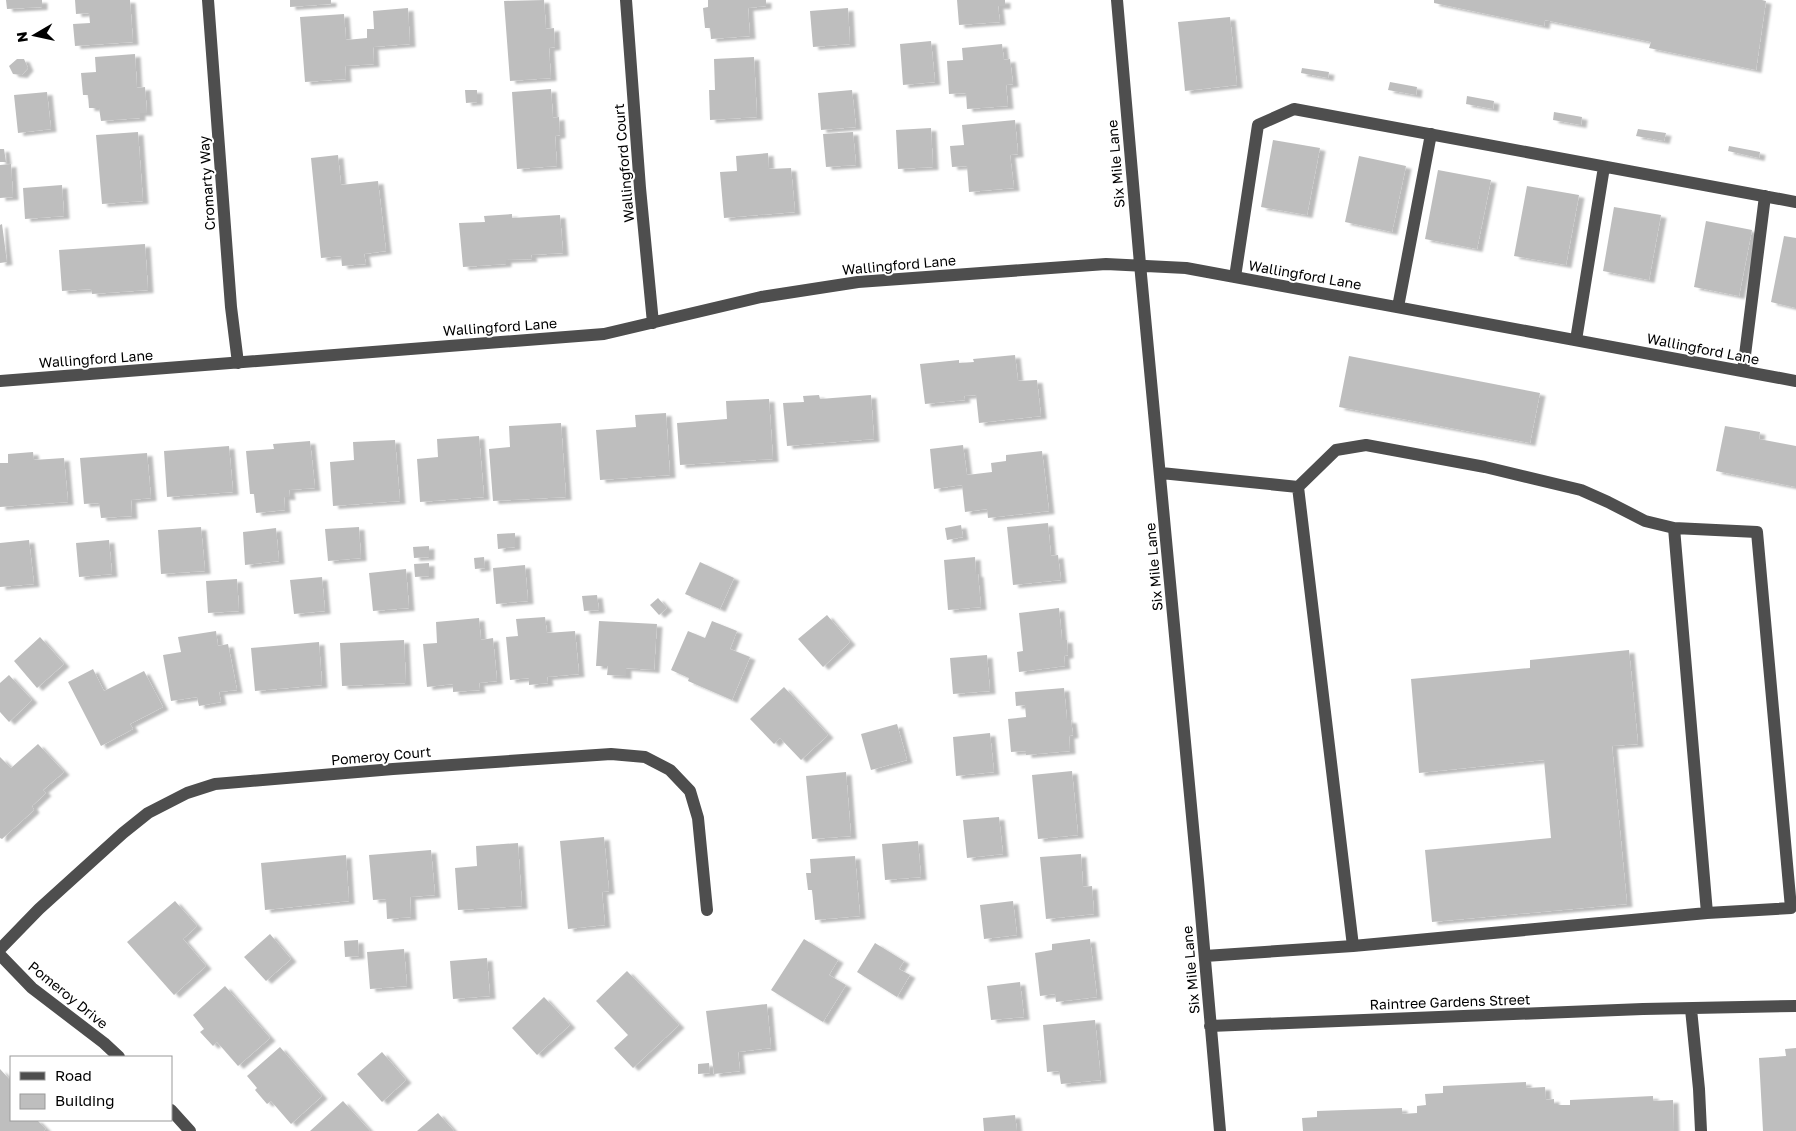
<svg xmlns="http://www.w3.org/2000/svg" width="1796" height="1131" viewBox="0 0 1796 1131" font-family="'Golos Text',sans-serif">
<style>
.building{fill:#bebebe;filter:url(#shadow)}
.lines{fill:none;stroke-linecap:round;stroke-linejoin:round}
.minor{stroke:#4e4e4e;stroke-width:12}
.labels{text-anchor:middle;stroke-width:4;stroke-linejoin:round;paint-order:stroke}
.street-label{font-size:14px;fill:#000;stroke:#fff}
</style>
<defs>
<filter id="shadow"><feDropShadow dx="5.5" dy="3" stdDeviation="1" flood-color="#0004"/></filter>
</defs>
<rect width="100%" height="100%" fill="#fff"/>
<path class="building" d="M6 0H42V7L7 9Z
M75 0H130L133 42 75 46 73 24 90 23 89 13 76 14Z
M290 0H331V4L290 7Z
M544 0 546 29 554 28 555 47 549 48 551 78 510 81 504 1Z
M708 0H766V6L748 8 750 36 711 39 710 28H705L703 8 708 7Z
M957 0H1005V6H998L1000 22 959 25Z
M1434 0H1762L1766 1 1756 70 1649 48 1651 42 1545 20 1544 26 1434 3Z
M408 8 410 44 373 47 374 64 345 66 346 79 305 82 300 17 344 14 346 40 367 38V29H374L373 11Z
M848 8 850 44 813 47 810 11Z
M1230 17 1237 85 1185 91 1178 22Z
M931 41 935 82 903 85 900 44Z
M1002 44 1004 60 1010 59 1013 84 1006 85 1008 106 967 109 966 93 949 94 947 61 963 60 962 48Z
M135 54 137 88 145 87 147 113H140V118L101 121 99 108H89L88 95H83L81 73 96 72 95 57Z
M754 57 757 117 710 120 709 90H715L714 59Z
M17 59H24L28 68 22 75 13 74 9 66Z
M1302 68 1329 72 1328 78 1301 73Z
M1390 82 1417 87 1416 95 1388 90Z
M551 89 553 118 559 117 560 135 555 136 557 166 517 169 512 92Z
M465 90H477V102L466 103Z
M852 90 856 127 821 130 818 93Z
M47 92 51 129 18 133 14 95Z
M1467 96 1494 101 1493 109 1466 104Z
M1554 112 1582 117 1581 125 1553 120Z
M1015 120 1018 154 1010 155 1014 188 969 192 967 166 952 167 950 146 964 145 962 125Z
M931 128 933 167 898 169 896 130Z
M1638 129 1666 133 1664 141 1636 136Z
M138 132 143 201 102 204 96 135Z
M853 132 856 165 826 167 823 134Z
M1273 140 1320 148 1307 215 1261 207Z
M1729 146 1760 152 1759 158 1728 151Z
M0 149H4L6 162H0Z
M768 153 769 169 791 168 795 212 724 218 720 172 737 171 736 156Z
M338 155 341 185 378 181 386 251 364 254 366 264 342 266 341 256 321 258 311 158Z
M1359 156 1406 166 1392 232 1345 222Z
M11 164 13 197 0 198V165Z
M1438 170 1491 180 1477 249 1425 239Z
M62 185 64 216 25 219 23 188Z
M1527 186 1579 195 1566 265 1514 256Z
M1614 207 1661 215 1649 280 1603 271Z
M512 214V218L560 215 563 253 531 255 532 259 506 260V264L463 267 459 223 485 222 484 216Z
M1706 221 1752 230 1739 296 1694 287Z
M2 224 7 262 0 263V225Z
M1784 236 1796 238V308L1771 302Z
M145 244 148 290 92 294 91 289 62 291 59 250Z
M1015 355 1018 381 1037 380 1041 416 979 423 976 395 964 396 965 400 925 404 920 364 959 360V363L974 362 973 359Z
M1349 356 1540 393 1530 443 1339 407Z
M819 395 820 399 871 395 874 439 787 446 783 403 804 402 803 396Z
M769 399 773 459 680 465 677 423 727 419 726 401Z
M666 413 670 475 600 480 596 430 636 427 635 415Z
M561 423 566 497 493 501 489 449 510 447 509 426Z
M1725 426 1760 432 1759 439 1796 446V487L1716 471Z
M479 436 484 497 420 502 417 459 438 457 437 439Z
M395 440 400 501 333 506 330 462 354 460 353 442Z
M310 441 315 488 289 490 290 497H284L285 510 256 513 254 494H250L246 451 274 449 273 444Z
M963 445 967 475 992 472 991 463 1006 461V455L1042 451 1049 511 988 518 987 509 965 512 962 485 934 489 930 449Z
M229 446 233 492 167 497 164 451Z
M33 452 34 460 64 458 68 502 0 507V463H8V454Z
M147 453 151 498 131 500 132 516 101 518 99 503 84 504 80 458Z
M1048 523 1051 556 1058 555 1061 580 1013 585 1007 527Z
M961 525 963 537 947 540 945 528Z
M201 527 205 571 161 574 158 530Z
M359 527 361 558 328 561 325 529Z
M276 528 279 561 245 565 243 532Z
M515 533V547L498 549 497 534Z
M29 540 34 584 0 587V543Z
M109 540 112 574 79 577 76 543Z
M429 546V557L414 558 413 547Z
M484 557 485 568 475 569 474 558Z
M975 557 976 574H978L981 607 948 610 944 560Z
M700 562 734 578 720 609 685 594Z
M429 563V576L415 577 414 564Z
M525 565 528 601 496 604 493 568Z
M406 569 409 608 373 611 369 573Z
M322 577 325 611 294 614 290 580Z
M237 579 239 611 208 613 206 581Z
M597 595 599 610 584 611 582 596Z
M658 598 667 608 659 615 650 605Z
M1059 608 1062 640H1067L1068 655 1064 656 1065 666 1019 672 1017 652 1023 651 1019 613Z
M827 615 850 642 823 667 798 639Z
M545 617 547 633 575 631 579 674 547 677 548 683 529 685V678L510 680 506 637 518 636 516 619Z
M479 618 481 640 493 638 497 681 479 683 480 690 453 692V684L427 687 423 644 437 643 436 622Z
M599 621 657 624 654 670 626 668V676L607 675 608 666H596Z
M712 621 737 631 730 649 750 657 732 700 688 681 689 678 671 670 688 631 705 638Z
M216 631 218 646 228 644 237 690 219 692 221 702 199 706 197 697 171 701 163 655 181 652 178 637Z
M40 637 64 664 37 688 14 661Z
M404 640 406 683 342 686 340 643Z
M319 642 322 685 255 691 251 648Z
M1629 650 1638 744 1612 746 1627 904 1432 922 1425 850 1551 838 1544 760 1419 773 1411 679 1530 668V660Z
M987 655 990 691 953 694 950 658Z
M93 669 104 691 144 671 163 707 130 724 133 729 101 746 68 682Z
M9 675 32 700 9 722 0 712V683Z
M784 687 828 735 801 760 780 738 774 744 750 719Z
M1064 688 1067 720H1071L1073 735 1069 736 1070 751 1026 755V751L1011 752 1008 719 1026 717 1025 705 1016 706 1015 692Z
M897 724 907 760 871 770 861 734Z
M990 733 994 772 956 776 953 737Z
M38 744 64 772 43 790 46 793 32 806 34 810 2 839 0 838V757L11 768Z
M1072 771 1078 835 1038 839 1032 775Z
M846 772 851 836 812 839 806 776Z
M999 817 1003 854 967 858 963 820Z
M604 837 609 891 602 892 605 925 568 929 560 841Z
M918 841 921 877 885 880 882 844Z
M518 843 522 906 458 910 455 868 477 866 476 846Z
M431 850 435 895 410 897 411 917 387 919 386 899 373 900 369 855Z
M1081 854 1083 887 1092 886 1094 914 1046 919 1040 857Z
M346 855 349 901 265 910 261 863Z
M855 856 860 916 815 920 812 890H808L806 873H811L810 859Z
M175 901 197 926 183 939 206 966 174 995 127 942Z
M1013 901 1017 935 984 939 980 905Z
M270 934 291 959 266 981 244 957Z
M804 939 838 960 829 975 846 985 823 1022 771 990Z
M1090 939 1097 997 1056 1002 1055 994 1040 996 1035 953 1052 950V944Z
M358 940 359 956 345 957 344 941Z
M875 943 904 961 899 969 910 975 897 997 857 972Z
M404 949 407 986 370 989 367 952Z
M487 958 490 996 453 999 450 961Z
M627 971 679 1025 633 1068 614 1048 628 1035 596 1001Z
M1020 982 1024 1017 991 1020 987 986Z
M225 986 270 1038 238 1066 217 1042 213 1046 200 1032 204 1029 193 1015Z
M544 997 570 1025 537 1055 512 1028Z
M767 1004 771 1048 738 1052 740 1071 714 1074 706 1011Z
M1095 1020 1101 1080 1061 1084 1059 1071 1047 1072 1043 1025Z
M280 1047 322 1096 291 1124 271 1101 267 1104 255 1090 257 1088 247 1076Z
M1796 1048V1131H1763L1759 1058 1786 1056 1785 1049Z
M382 1052 406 1080 382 1102 357 1074Z
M709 1063 710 1073 698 1074V1064Z
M0 1069 11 1081V1120H37L46 1129 44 1131H0Z
M1526 1082V1088L1545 1087 1546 1100 1554 1099V1105H1570V1100L1653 1096V1101L1673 1100 1674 1131H1303L1302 1118 1317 1117V1111L1402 1108V1114L1417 1113V1106L1426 1105 1425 1094 1443 1093V1086Z
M343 1101 370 1131H310Z
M438 1113 454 1131H417Z
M1015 1115 1017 1131H984L983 1118Z"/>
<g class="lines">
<path class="minor" d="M208 0 231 307 238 363
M626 0 640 188 653 323
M1117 0 1140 264 1198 880 1220 1131
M1235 277 1258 125 1294 109 1796 202
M1398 307 1431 134
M1576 340 1604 167
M1743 371 1765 196
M0 381 604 334 761 297 858 282 1106 264 1186 268 1796 381
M1161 473 1298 487
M1298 487 1353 946
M1674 528 1707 913
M0 949 39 909 123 833 148 813 187 793 215 784 393 769 611 754 645 757 670 770 690 791 698 818 707 910
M0 955 32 988 104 1043 119 1057
M1205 956 1353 946 1707 913 1791 908 1757 532 1674 528 1645 521 1608 502 1581 490 1485 467 1366 445 1336 450 1298 487
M1691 1009 1699 1089 1701 1131
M1210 1026 1643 1009 1796 1006
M171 1110 190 1131"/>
</g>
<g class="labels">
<g class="street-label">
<text transform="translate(624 163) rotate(-95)" y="5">Wallingford Court</text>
<text transform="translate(1116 164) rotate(-95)" y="5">Six Mile Lane</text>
<text transform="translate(207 183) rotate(-94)" y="5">Cromarty Way</text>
<text transform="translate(899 265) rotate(-5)" y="5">Wallingford Lane</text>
<text transform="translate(1305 275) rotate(10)" y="5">Wallingford Lane</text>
<text transform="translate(500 327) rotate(-4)" y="5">Wallingford Lane</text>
<text transform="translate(1703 349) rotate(11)" y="5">Wallingford Lane</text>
<text transform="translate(96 359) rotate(-4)" y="5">Wallingford Lane</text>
<text transform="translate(1154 567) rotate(-95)" y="5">Six Mile Lane</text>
<text transform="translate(381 756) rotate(-5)" y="5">Pomeroy Court</text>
<text transform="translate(1191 970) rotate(-95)" y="5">Six Mile Lane</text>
<text transform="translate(68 995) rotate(39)" y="5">Pomeroy Drive</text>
<text transform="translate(1450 1002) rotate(-2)" y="5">Raintree Gardens Street</text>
</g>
</g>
<rect x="10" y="1056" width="162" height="65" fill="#ffffff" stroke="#999999"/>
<rect x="20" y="1072" width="25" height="8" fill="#4e4e4e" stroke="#999999"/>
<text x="55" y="1081" font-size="15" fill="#000000">Road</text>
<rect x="20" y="1094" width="25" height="15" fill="#bebebe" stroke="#999999"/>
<text x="55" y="1106" font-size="15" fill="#000000">Building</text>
<g transform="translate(35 35) rotate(261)" stroke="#ffffff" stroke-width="4" paint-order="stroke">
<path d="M0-4L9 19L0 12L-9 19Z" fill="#000000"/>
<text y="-8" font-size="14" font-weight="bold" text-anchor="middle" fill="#000000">N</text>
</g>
</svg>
